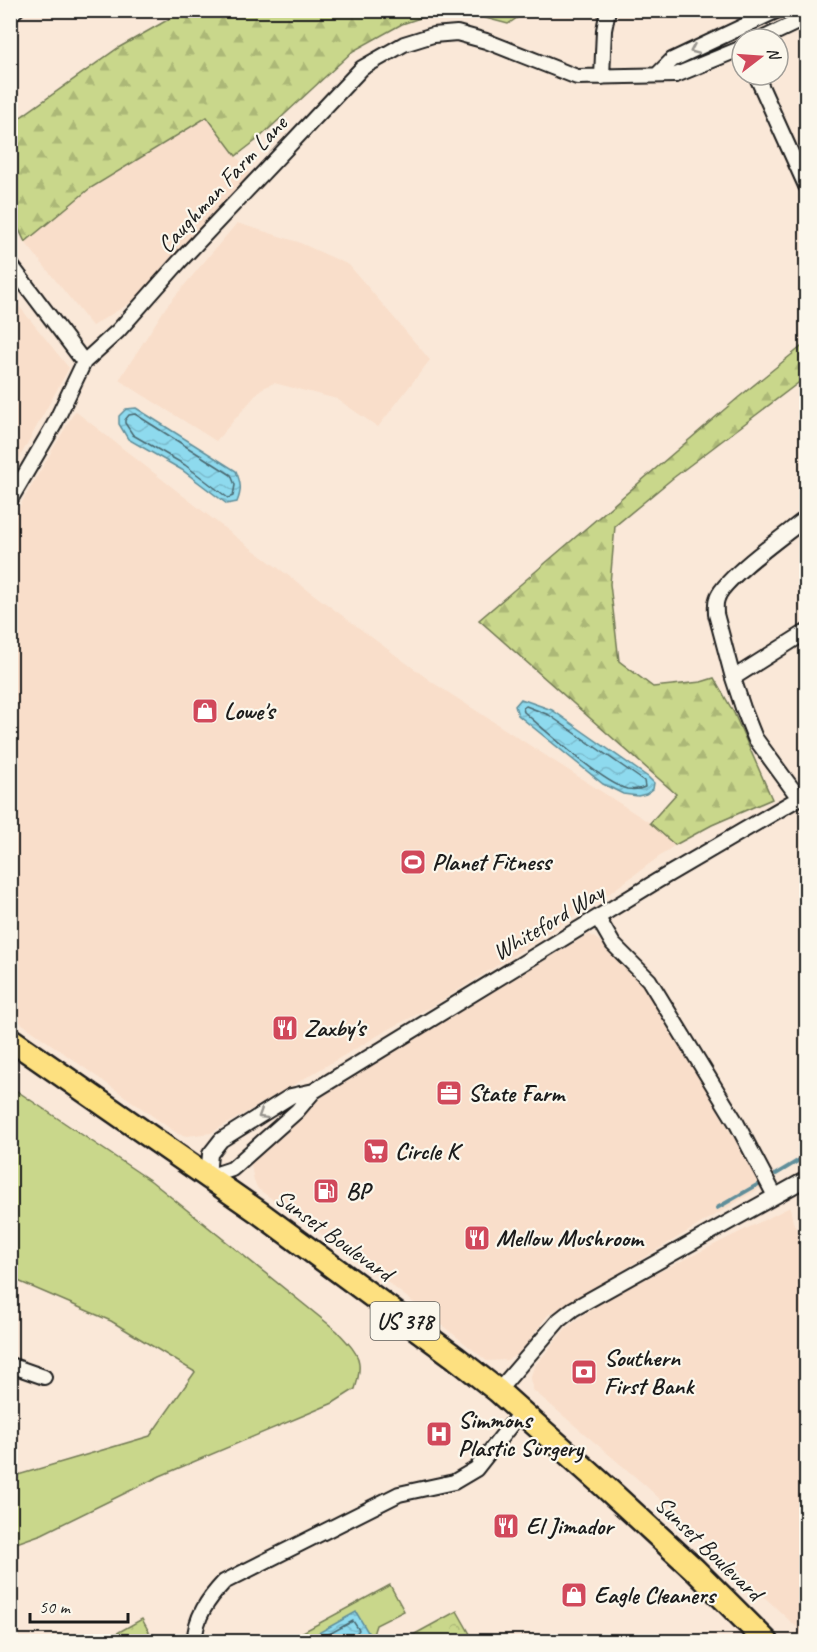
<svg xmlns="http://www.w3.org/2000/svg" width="817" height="1652" viewBox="0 0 817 1652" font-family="Caveat,sans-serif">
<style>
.built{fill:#f9deca}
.grass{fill:#c9d78b;stroke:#727a54;stroke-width:1.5}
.forest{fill:url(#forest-firs);stroke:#727a54;stroke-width:1.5}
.park{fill:url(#park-crowns);stroke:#727a54;stroke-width:1.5}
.water{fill:url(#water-waves);stroke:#608e9a;stroke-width:1.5}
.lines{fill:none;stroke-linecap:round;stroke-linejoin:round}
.shore{stroke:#4a6870;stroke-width:1.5}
.stream{stroke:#608e9a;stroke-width:4}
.minor-casing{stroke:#1c1c1c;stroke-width:18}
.primary-casing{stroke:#1c1c1c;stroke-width:27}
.minor{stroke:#fbf7ec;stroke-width:14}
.primary{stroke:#fde080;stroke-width:22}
.oneway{stroke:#97948e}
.labels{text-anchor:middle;stroke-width:4.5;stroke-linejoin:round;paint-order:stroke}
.shield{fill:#fbf7ec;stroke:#5f5e5a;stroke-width:1.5}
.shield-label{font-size:22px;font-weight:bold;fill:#1c1c1c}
.street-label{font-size:24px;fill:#1c1c1c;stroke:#fbf7ec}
.poi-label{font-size:24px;font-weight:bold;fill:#1c1c1c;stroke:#fbf7ec;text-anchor:start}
</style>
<defs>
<pattern id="forest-firs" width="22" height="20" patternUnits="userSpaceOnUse" patternTransform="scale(1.5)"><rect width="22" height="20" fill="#c9d78b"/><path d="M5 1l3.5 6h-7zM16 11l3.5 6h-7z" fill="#acb877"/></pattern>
<pattern id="park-crowns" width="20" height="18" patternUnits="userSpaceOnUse" patternTransform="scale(1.5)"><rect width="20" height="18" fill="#c9d78b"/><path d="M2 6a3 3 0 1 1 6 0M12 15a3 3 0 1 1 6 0" fill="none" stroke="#acb877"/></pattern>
<pattern id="water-waves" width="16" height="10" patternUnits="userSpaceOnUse" patternTransform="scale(1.5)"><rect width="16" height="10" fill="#8edaee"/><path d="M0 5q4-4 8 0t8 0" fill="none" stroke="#7abacc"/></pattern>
</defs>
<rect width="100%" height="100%" fill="#fae8d8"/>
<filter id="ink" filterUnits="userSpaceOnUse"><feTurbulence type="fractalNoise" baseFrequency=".0167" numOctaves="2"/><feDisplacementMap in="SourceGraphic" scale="12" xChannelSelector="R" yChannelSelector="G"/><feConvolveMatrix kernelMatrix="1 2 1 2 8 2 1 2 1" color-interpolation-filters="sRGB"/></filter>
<g filter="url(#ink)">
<path class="built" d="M207 117 250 174 135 300 92 326 25 242 89 189Z
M237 223 298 242 349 265 430 360 378 427 337 399 274 383 261 389 216 441 119 380 166 307Z
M11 296 69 368 11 473Z
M75 411 232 534 432 682 650 823 675 845 603 898 438 1003 384 1032 211 1133 187 1136 178 1134 21 1023 11 1015V521Z
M589 934 598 940 644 981 762 1187 548 1315 520 1353 507 1360 487 1361 380 1276 258 1189 254 1181 250 1160 255 1149 343 1081Z
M790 1207 793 1222 806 1249V1636L646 1486 533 1390 530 1379 534 1367 566 1328 609 1297Z"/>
<path class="grass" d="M11 1087 151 1181 337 1331C357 1353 365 1358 355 1389L333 1403 160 1476 42 1534 11 1545V1477L150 1436 195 1372 111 1321 11 1278Z
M390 1585 404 1611 376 1625 371 1641H306L301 1633Z"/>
<path class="forest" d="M185 10 441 11 402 24 353 51 258 139 236 156 207 117 89 189 25 242 11 213V124L118 48Z
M459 11H527L508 24Z
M806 343V377L673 478 615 526 610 584 619 661 653 687 701 682 714 678 734 713 772 799 712 825 675 845 650 823 676 794 479 620 739 397Z"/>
<path class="park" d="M457 1611 474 1641H402Z
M142 1619 154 1641H103Z"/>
<path class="water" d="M136 408 236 471C241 483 242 490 237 502L227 504 182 470 128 439 119 424V416L126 409Z
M521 699 552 710 648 777 654 783 653 789 646 794 638 796 623 794 603 784 518 715 515 706Z
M356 1612 369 1634 355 1641H316L313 1636Z"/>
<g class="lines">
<path class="shore" d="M135 414 231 475 235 485 233 496 228 498 185 465 133 435 125 423V420L129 415Z
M526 706 549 715 644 781 645 787C639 790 634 790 627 789 602 782 546 731 524 712L523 708Z
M321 1642 322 1638 353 1621 359 1630 354 1636 353 1642"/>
<path class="stream" d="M776 1174 806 1156
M717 1208 757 1185"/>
<g class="minor-casing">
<path id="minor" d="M10 14 16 10
M762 39 806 18
M657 75 672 60 778 10
M756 75 806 186
M602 77 604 30 608 10
M10 264 84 362
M10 500 54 425 84 362 118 331 180 261 362 68 404 44 433 35 457 33 486 41 577 77 676 75 742 48
M733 678 806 632
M799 798 755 738 743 708 733 678 716 614C716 609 715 604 717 599 722 579 788 533 806 518
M598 918 613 944 649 980 737 1124 775 1196
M314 1091 297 1111 232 1169 208 1177 210 1154 221 1140 291 1096 314 1091 322 1086 657 881 806 794
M10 1365 44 1377
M498 1391 559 1320 573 1309 806 1179
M195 1642C194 1618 209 1598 224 1582L399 1494 454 1482 476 1469 521 1412"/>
</g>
<g class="primary-casing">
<path id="primary" d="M10 1039 260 1213 456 1358 498 1391 602 1484 695 1570 767 1642"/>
</g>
<use href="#minor" class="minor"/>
<use href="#primary" class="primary"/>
</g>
<defs><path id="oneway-chevron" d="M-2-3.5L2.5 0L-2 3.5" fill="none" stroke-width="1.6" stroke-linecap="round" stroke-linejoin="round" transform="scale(1.5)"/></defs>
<g class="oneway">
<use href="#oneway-chevron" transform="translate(694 50) rotate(156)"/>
<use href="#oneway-chevron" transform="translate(262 1115) rotate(148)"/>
</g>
</g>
<defs>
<g id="shop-square" transform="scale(1.35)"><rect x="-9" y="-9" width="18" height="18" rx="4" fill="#d1495b" stroke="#fbf7ec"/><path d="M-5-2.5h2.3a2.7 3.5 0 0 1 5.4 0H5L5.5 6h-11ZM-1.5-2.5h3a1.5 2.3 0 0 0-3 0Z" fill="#fff"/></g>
<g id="stadium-square" transform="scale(1.35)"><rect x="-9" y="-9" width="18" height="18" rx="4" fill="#d1495b" stroke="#fbf7ec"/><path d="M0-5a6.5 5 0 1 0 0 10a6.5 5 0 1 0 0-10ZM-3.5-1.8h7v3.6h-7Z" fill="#fff"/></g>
<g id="restaurant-square" transform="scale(1.35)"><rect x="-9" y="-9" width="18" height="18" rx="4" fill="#d1495b" stroke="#fbf7ec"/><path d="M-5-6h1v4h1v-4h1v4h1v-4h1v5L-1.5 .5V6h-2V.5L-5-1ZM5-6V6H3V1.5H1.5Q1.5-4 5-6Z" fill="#fff"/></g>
<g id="office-square" transform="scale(1.35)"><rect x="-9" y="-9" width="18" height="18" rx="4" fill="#d1495b" stroke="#fbf7ec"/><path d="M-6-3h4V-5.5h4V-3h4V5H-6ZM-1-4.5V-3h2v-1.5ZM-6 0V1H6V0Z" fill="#fff"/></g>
<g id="supermarket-square" transform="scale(1.35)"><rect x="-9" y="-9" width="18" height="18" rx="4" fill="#d1495b" stroke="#fbf7ec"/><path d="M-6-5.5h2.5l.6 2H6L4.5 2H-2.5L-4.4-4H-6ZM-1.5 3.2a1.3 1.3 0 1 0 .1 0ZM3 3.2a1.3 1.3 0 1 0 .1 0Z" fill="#fff"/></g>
<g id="fuel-square" transform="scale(1.35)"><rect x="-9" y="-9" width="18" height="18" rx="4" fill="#d1495b" stroke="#fbf7ec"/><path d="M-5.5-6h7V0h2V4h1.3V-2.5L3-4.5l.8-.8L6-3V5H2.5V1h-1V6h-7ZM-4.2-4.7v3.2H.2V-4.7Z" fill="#fff"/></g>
<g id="bank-square" transform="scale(1.35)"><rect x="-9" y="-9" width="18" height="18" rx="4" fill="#d1495b" stroke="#fbf7ec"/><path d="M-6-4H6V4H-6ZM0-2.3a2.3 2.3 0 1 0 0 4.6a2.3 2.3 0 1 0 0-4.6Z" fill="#fff"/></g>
<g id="hospital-square" transform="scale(1.35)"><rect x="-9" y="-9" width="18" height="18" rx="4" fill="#d1495b" stroke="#fbf7ec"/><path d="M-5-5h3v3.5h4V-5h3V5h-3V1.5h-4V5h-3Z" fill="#fff"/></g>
</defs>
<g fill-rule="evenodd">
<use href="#shop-square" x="205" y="711"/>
<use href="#stadium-square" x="413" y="862"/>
<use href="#restaurant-square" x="285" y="1028"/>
<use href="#office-square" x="449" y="1093"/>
<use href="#supermarket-square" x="376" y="1151"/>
<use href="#fuel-square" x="326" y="1191"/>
<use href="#restaurant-square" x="477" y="1238"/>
<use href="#bank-square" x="584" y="1372"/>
<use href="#hospital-square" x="439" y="1434"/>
<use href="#restaurant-square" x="506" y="1526"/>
<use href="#shop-square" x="574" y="1595"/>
</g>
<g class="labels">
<rect class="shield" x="370.5" y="1302" width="69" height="38" rx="4.5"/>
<g class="shield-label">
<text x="405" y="1329">US 378</text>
</g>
<g class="street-label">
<text transform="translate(222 184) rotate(-47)" y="8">Caughman Farm Lane</text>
<text transform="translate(548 922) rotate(-31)" y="8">Whiteford Way</text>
<text transform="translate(334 1235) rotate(36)" y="8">Sunset Boulevard</text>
<text transform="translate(709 1548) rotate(44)" y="8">Sunset Boulevard</text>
</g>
<g class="poi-label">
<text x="224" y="719">Lowe's</text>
<text x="432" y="870">Planet Fitness</text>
<text x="304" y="1036">Zaxby's</text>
<text x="468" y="1101">State Farm</text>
<text x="395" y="1159">Circle K</text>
<text x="346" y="1199">BP</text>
<text x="496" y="1246">Mellow Mushroom</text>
<text x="604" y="1366">Southern<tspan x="604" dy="28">First Bank</tspan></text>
<text x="458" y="1428">Simmons<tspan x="458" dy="28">Plastic Surgery</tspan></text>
<text x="526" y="1534">El Jimador</text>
<text x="594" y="1603">Eagle Cleaners</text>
</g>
</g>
<rect width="817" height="1652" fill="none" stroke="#fbf7ec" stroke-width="36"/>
<rect x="18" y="18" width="781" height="1616" fill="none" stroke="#1c1c1c" stroke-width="2" filter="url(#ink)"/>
<g transform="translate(760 57) rotate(73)"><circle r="28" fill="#fbf7ec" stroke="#a29f99" stroke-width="1.5"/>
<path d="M0-4.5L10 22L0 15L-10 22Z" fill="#d1495b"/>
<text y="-9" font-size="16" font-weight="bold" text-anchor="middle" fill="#1c1c1c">N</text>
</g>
<path d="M30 1613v9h98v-9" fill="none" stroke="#1c1c1c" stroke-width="3"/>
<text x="39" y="1613" font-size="18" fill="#1c1c1c" stroke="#fbf7ec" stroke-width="4.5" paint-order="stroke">50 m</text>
</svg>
